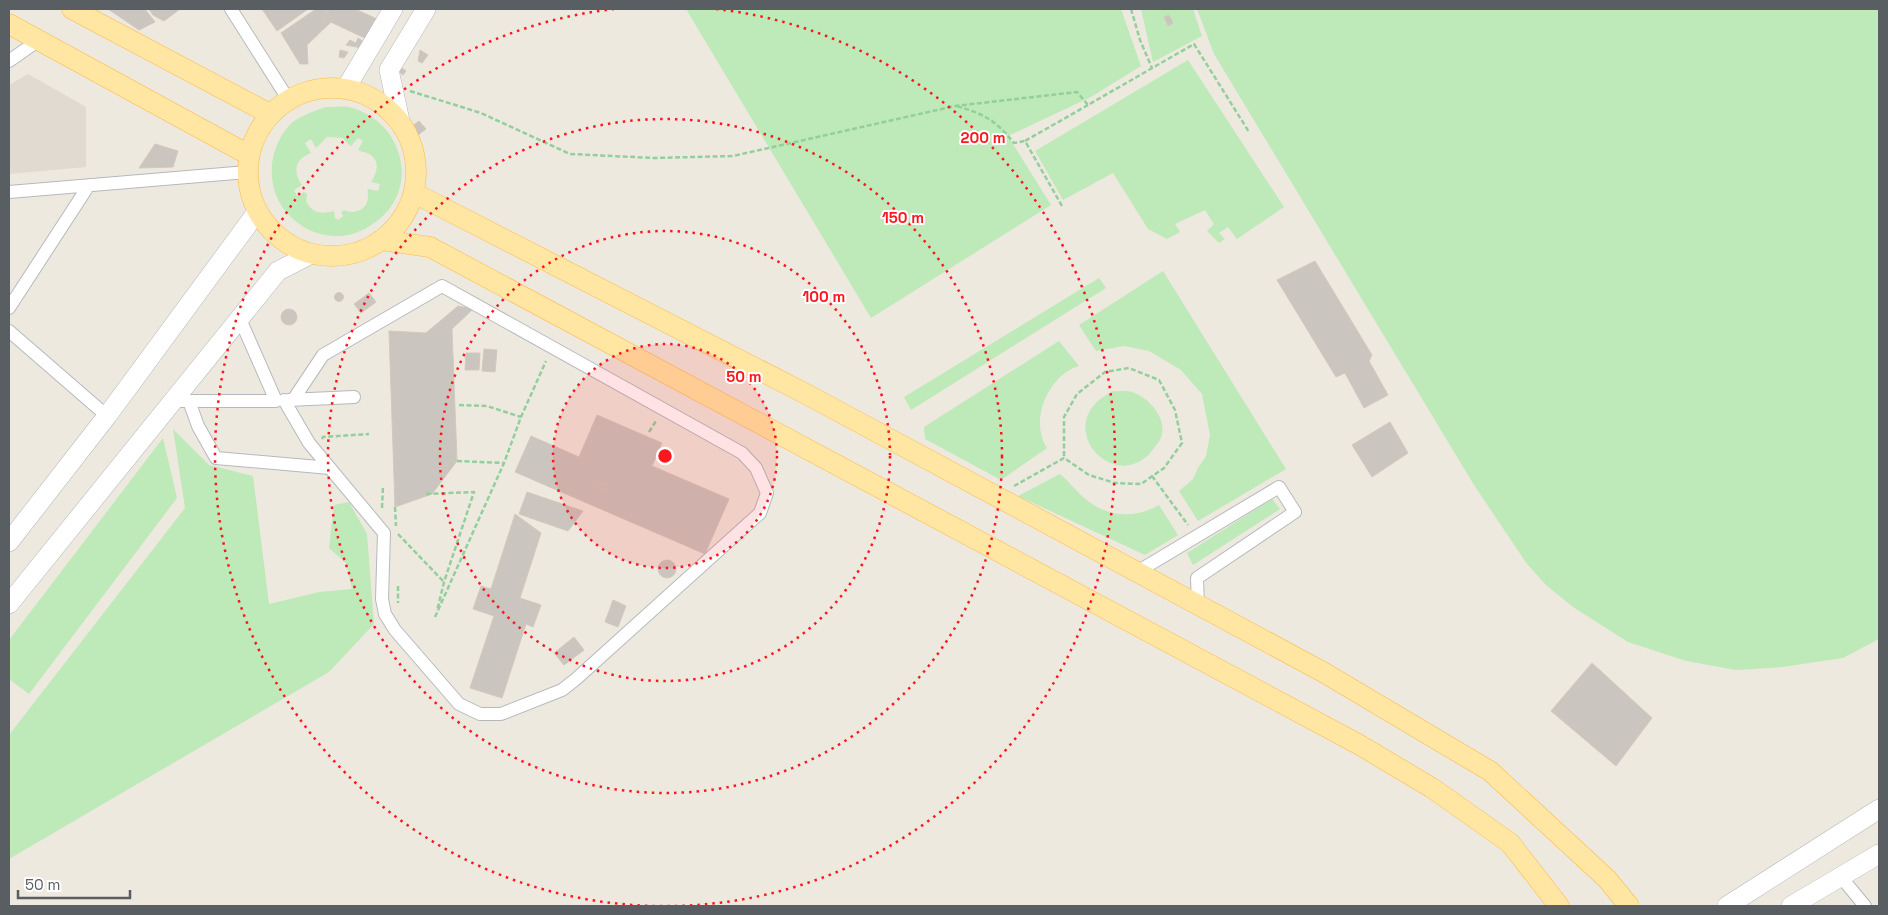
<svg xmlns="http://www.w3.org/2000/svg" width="1888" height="915" viewBox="0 0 1888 915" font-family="'Space Grotesk',sans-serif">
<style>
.education{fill:#e0dad0}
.green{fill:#bee9b8;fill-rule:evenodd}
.building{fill:#cac5be;stroke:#d3c9bd}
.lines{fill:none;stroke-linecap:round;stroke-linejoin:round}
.minor-casing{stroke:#b5b9be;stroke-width:14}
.secondary-casing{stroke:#b3b9be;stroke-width:20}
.primary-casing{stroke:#ffb747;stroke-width:21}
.path{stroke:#93cf9d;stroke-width:2.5;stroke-dasharray:5 2.5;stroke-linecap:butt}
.minor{stroke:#fff;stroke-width:12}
.secondary{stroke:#fff;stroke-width:19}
.primary{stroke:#ffe6a3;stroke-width:20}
.ring{fill:none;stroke:#fc171f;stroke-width:2.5;stroke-dasharray:2.5 5}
.centre{fill:#fc171f;stroke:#fff;stroke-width:2.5}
.ring-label{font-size:15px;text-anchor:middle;font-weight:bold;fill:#fc171f;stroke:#fff;stroke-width:4;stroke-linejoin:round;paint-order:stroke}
</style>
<rect width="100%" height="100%" fill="#eee9df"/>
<path class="education" d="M28 74 86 107V167L9 174V85Z"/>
<path class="green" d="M686 9H1121L1141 66 1091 97 1008 136 1051 205 871 318Z
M1141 9H1193L1202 36 1153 62Z
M1197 9H1879V639L1843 658 1782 667 1736 670 1686 661 1628 642 1573 607 1546 585 1527 564 1474 485 1214 54Z
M1188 60 1284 207 1237 239 1228 227 1219 233 1225 239 1219 243 1207 231 1214 224 1205 210 1175 224 1180 232 1167 239 1148 229 1113 173 1063 200 1035 151Z
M326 107C334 107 342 106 349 107 404 121 422 190 374 223 363 231 349 237 335 236 318 235 304 230 291 217 266 194 266 154 287 128 297 116 312 112 326 107ZM327 137 343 138 350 146 352 145 358 138 363 141 358 150C361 152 366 152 369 154 381 161 377 173 371 182L380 184 378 191 368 189C367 194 369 198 367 202 363 212 352 214 344 210L341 212 343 216 338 220 335 218 334 211C322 214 312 214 306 201L307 194 304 192 297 196 294 190 302 185C293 173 294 159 311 153L305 143 311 139 316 148Z
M1163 271 1286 469 1198 521 1179 491 1193 479 1198 468 1206 456 1210 435 1202 394 1181 370 1149 351 1124 346 1096 351 1079 325Z
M1099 278 1106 288 911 410 904 397Z
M1059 341 1079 366C1048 375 1029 421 1047 448L1001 480 925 439 924 427Z
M1113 391C1119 392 1126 390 1132 392 1151 398 1172 424 1158 443 1153 449 1149 456 1142 460 1104 485 1053 421 1113 391Z
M173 429 209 465 253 476 269 604 319 592 352 589 346 563 329 548 334 505 349 502 367 534 374 624 329 672 9 859V735L185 508Z
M163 438 177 498 29 694 9 679V640Z
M1060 474C1070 482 1077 493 1088 501 1110 518 1136 518 1159 505L1178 535 1145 555 1018 496Z
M1272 499 1280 509 1193 565 1187 553Z"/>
<path class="building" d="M108 9H145L155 22 139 30Z
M149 9H180L164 21 153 15Z
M262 9H308L277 31Z
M316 9H324L333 20 307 45 308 64H300L281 33Z
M327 9H355L377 19 367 39 322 18Z
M1169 15 1173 23 1168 26 1164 17Z
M358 38 364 42 362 48 346 45 350 40 356 43Z
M340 50 348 52 344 58 339 57Z
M420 50 428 55 422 63 418 61Z
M402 68 406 71 403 75 399 72Z
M419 121 426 129 418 135 411 127Z
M155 144 178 151 173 167 139 168Z
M1315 261 1372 355 1369 361 1388 395 1364 408 1345 373 1336 377 1277 280Z
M334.5 297a4.5 4.5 0 1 1 9 0a4.5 4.5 0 1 1-9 0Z
M369 293 376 302 361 313 354 304Z
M458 306 473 309 452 329 457 461 432 494 395 507 389 331 426 333Z
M281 317a8 8 0 1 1 16 0a8 8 0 1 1-16 0Z
M484 349 497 350 495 372 482 371Z
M466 353H480L479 370H465Z
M597 415 662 443 652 466 729 499 705 554 515 472 531 436 579 457Z
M1390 422 1408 453 1372 477 1352 445Z
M594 480 610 486 607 491 592 485Z
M527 492 583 511 568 531 519 514Z
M515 514 541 533 520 598 541 605 533 627 526 624 502 698 470 688 494 616 473 609 481 586 491 589Z
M658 569a9 9 0 1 1 18 0a9 9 0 1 1-18 0Z
M613 600 626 606 618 627 605 622Z
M574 637 584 650 564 665 554 653Z
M1592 663 1652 718 1616 766 1551 711Z"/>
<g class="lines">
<g class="minor-casing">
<path id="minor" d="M231 9 288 99
M9 61 39 40
M9 192 247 172
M9 308 89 185
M9 331 107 416
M284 400 309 443 384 533 382 599 385 614 395 630 459 704 480 714H501L562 690 576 679 760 513 767 493 756 468 742 453 442 286 323 355 293 400
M288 400 354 397
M173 401H276L240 319
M189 401 198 426 216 458 330 468
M1137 572 1279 487 1295 512 1197 578 1198 605
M1841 877 1865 906"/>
</g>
<g class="secondary-casing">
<path id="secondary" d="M346 88 393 9
M400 121 389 70 426 9
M9 542 107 416 257 212
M9 604 278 271 311 254
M1727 906 1879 809
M1791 906 1879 854"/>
</g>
<g class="primary-casing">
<path id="primary" d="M72 9 270 114
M9 24 249 155
M248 172a84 84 0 1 1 168 0a84 84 0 1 1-168 0Z
M414 193 808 395 1323 672 1490 771 1607 879 1629 906
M381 240 430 247 1358 744 1432 788 1510 843 1559 906"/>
</g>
<path class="path" d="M1131 9 1140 40 1152 68
M410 91 481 113 570 154 654 158 733 156 955 106 1077 92 1088 105 1194 44 1249 132
M957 106C986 115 995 120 1014 143L1025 141
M1062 206 1025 141 1088 105
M459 405 487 406 521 417
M649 432 656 421
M322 439 323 437 369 434
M457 461 504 463
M1152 476 1188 525
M1014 486 1064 458 1089 475 1115 483 1141 484 1164 468 1182 443 1175 410 1159 380 1129 368 1105 372 1077 394 1064 417V458
M426 494 474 492 444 582 437 611
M395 507 396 526
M382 508 383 486
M398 534 444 582
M398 586V603
M435 617 504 463 521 417 546 361"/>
<use href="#minor" class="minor"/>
<use href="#secondary" class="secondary"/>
<use href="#primary" class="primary"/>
</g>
<circle cx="665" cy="456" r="112" fill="#fc171f" fill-opacity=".12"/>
<g class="ring">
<circle cx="665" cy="456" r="112"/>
<circle cx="665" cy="456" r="225"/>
<circle cx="665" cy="456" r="337"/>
<path d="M716 9A450 450 0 1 1 614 9"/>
</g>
<circle cx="665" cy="456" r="8" class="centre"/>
<g class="ring-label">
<text x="983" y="143">200 m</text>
<text x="903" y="223">150 m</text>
<text x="824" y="302">100 m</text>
<text x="744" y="382">50 m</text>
</g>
<rect width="1888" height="915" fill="none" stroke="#585e62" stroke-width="20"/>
<path d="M18 890v8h112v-8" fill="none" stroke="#585e62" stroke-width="2.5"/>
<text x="25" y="890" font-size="15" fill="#585e62" stroke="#ffffff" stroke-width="4" paint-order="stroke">50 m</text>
</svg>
